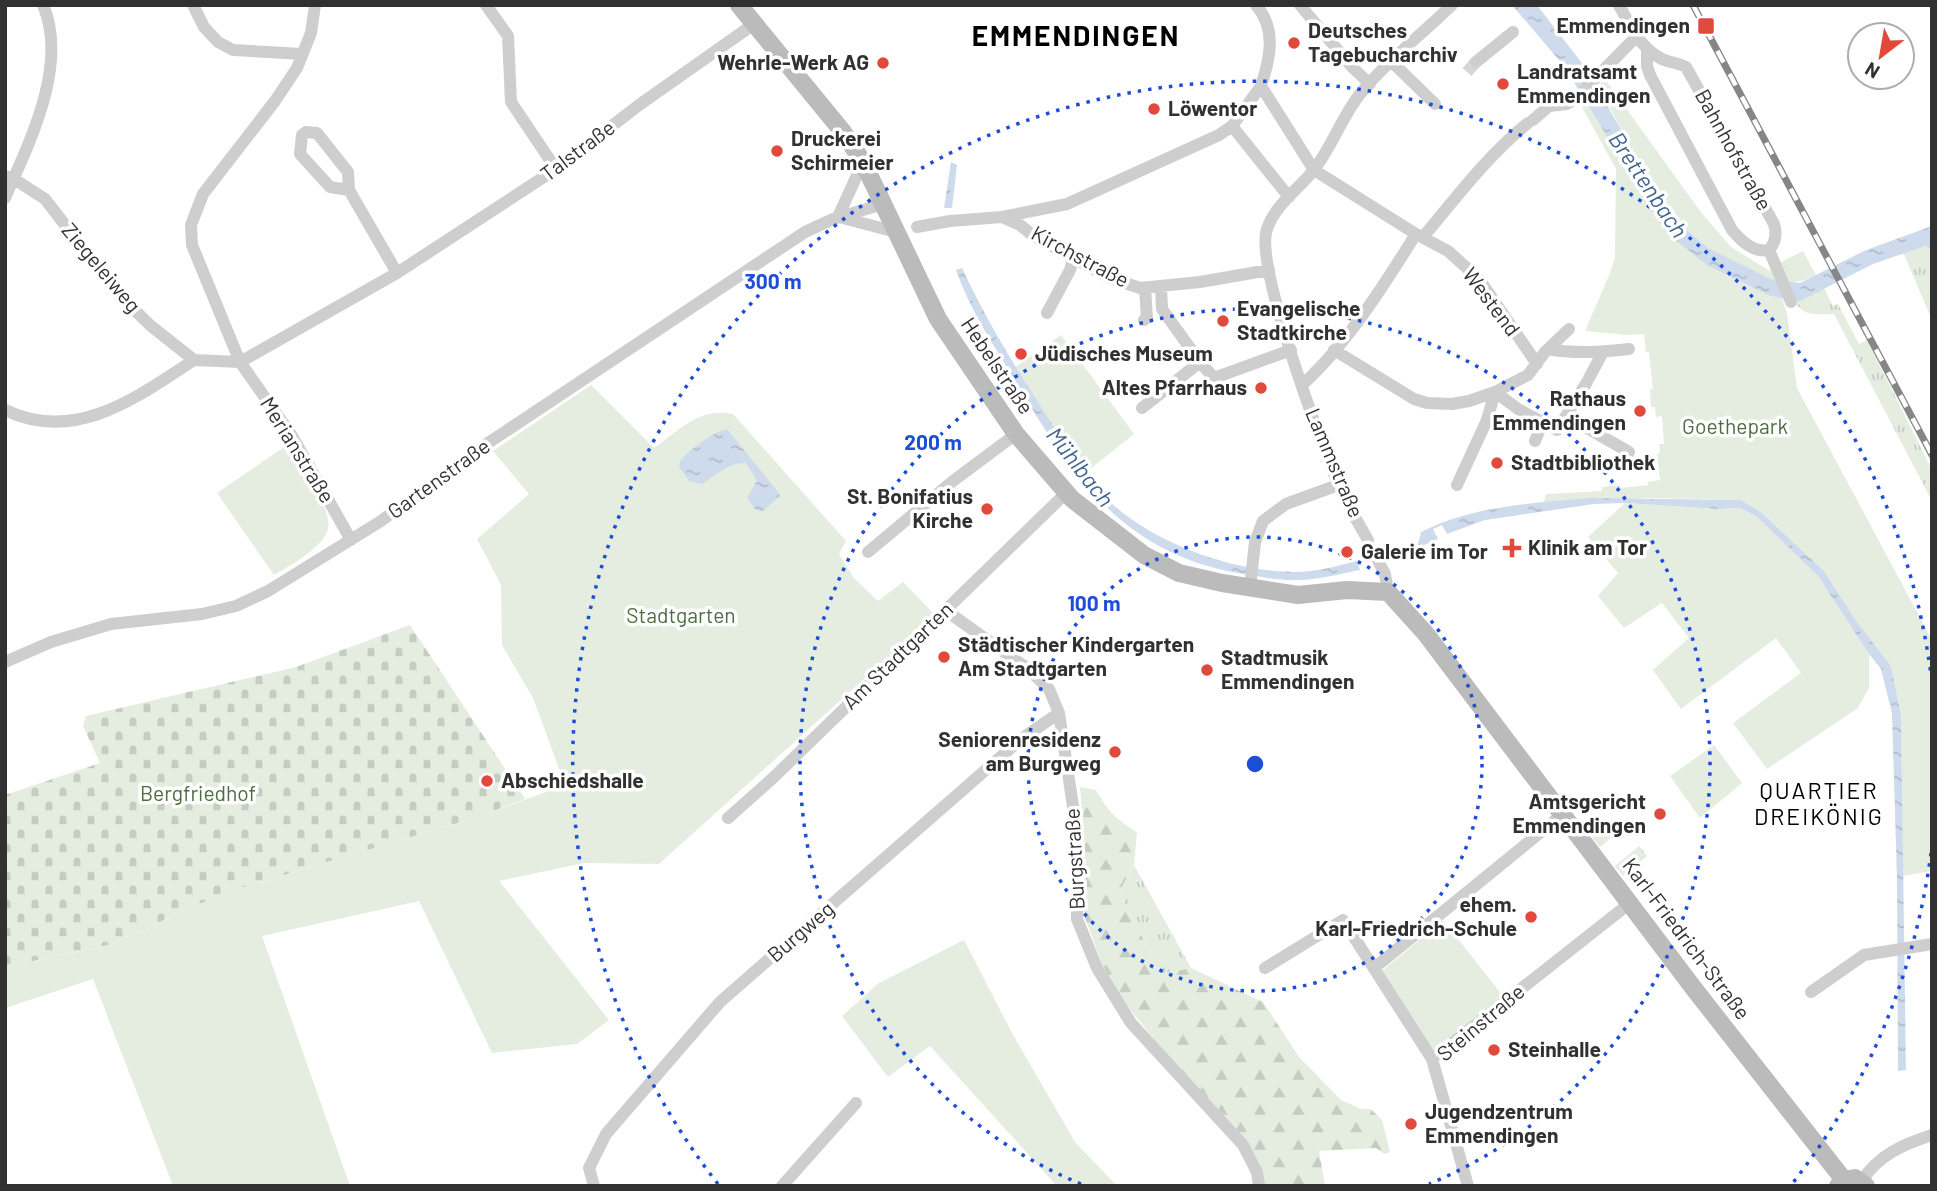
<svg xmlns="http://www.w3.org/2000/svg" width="1937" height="1191" viewBox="0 0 1937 1191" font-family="Barlow,sans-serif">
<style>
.grass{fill:url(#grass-tufts)}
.forest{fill:url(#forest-firs)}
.cemetery{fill:url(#cemetery-stones)}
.green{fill:#e5ede0}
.water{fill:url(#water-ripples)}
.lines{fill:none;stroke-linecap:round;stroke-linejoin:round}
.street-tunnel{stroke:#d6d6d6;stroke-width:12;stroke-dasharray:12 6;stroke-linecap:butt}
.street{stroke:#cecece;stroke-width:12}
.secondary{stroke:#bbb;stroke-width:18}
.rail-casing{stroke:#868686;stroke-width:7}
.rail{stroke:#fff;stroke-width:4.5;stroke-dasharray:13;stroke-linecap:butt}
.ring{fill:none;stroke:#1d4ed8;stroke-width:3.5;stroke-dasharray:3.5 7}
.poi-dot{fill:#e0493b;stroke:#fff;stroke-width:2.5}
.labels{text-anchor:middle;stroke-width:7;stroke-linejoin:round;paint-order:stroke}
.poi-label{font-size:21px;font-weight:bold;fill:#313131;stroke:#fff;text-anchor:start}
.street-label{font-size:21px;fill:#313131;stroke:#fff}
.park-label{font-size:21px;fill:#4d6c3f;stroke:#fff}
.water-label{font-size:23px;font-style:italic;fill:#416591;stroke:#fff}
.neighbourhood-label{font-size:23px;letter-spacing:2px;fill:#000;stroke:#fff}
.district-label{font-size:28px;font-weight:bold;letter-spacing:2px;fill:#000;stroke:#fff}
.centre{fill:#1d4ed8;stroke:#fff;stroke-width:3.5}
.ring-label{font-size:21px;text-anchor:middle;font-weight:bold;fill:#1d4ed8;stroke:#fff;stroke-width:7;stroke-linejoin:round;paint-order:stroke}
</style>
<defs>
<pattern id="grass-tufts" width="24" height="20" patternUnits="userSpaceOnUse" patternTransform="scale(1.75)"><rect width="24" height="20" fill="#e5ede0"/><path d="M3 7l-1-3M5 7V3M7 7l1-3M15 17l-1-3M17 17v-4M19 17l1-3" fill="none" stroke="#c5ccc1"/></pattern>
<pattern id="forest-firs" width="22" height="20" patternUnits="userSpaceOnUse" patternTransform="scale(1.75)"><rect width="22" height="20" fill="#e5ede0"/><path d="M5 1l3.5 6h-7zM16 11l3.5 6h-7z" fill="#c5ccc1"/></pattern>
<pattern id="cemetery-stones" width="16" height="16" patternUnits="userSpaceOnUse" patternTransform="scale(1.75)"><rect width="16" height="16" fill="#e5ede0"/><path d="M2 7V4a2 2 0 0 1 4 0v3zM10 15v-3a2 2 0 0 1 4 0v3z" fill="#c5ccc1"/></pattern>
<pattern id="water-ripples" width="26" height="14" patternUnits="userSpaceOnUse" patternTransform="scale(1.75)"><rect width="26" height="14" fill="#cddbec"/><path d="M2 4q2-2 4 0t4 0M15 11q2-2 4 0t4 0" fill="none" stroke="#b0bccb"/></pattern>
</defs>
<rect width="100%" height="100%" fill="#fff"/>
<path class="grass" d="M1925 246 1932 249V320L1903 252Z
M1824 288 1833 306 1838 304 1859 344 1867 340 1932 470V501L1834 314C1815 314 1805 318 1793 300Z
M1616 818 1624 827 1600 847 1592 838Z
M1639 846 1647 856 1623 876 1615 866Z
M1134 865 1191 968 1161 974 1119 892Z"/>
<path class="forest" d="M1080 787 1096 790C1108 812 1116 819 1137 832L1134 865 1119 892 1161 974 1191 968 1263 1002 1299 1057 1341 1100 1361 1109H1371L1382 1120 1390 1152 1384 1154 1376 1148 1319 1151 1325 1186H1265L1261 1166 1246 1140 1161 1048 1122 999 1102 964 1084 915 1085 852Z"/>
<path class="cemetery" d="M410 625 525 799 475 818 224 893 109 945 5 967V795L100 763 83 726 86 716 296 667Z"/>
<path class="green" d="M1605 79 1700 211 1731 247 1770 271 1775 265 1803 251 1816 275C1789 289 1772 281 1746 267 1734 261 1720 256 1708 248 1651 214 1630 140 1598 86Z
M1585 101 1665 232 1727 275 1770 296 1782 298 1787 313 1797 388 1932 640V871L1903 876 1901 715 1891 666 1854 618 1824 571 1762 513 1741 500 1651 498 1544 502 1546 494 1602 491V487L1620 485 1621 488 1648 485V482L1660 480 1657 454 1660 453 1659 444H1664L1662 416 1656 417 1655 407H1651L1650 389H1653L1649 352H1646L1644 334 1627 335 1585 331 1610 273 1615 258 1616 169 1583 109 1582 104Z
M1061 335 1134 434 1085 473 1052 427 1015 367Z
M591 385 654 448C681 429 699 407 733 414L846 541 839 554 854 578 878 601 903 582 935 615 659 864 584 863 499 881 609 1020 577 1044 492 1053 419 901 262 936 350 1186H173L93 979 5 1008V967L109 945 224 893 475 818 565 785 533 698 502 645 501 585 477 539 529 494 493 451Z
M290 443C300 462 333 510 328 529 325 546 288 567 274 575L217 493Z
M1625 503 1718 509 1740 508 1757 517 1818 576 1869 654V688L1858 708 1767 769 1733 723 1801 673 1776 638 1681 709 1653 670 1689 638 1662 603 1624 628 1598 596 1618 573 1588 537Z
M1714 745 1742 783 1700 818 1670 776Z
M1443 920 1503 996 1432 1051 1382 971Z
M964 940 1012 1033 1075 1142 1117 1186H1057L930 1046 888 1077 842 1016 879 983Z"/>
<path class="water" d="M1512 5H1537L1588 71 1659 198 1677 222 1708 248 1771 279 1800 283 1866 250 1932 226V249L1925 246 1873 264 1800 301 1770 296 1707 265 1665 232 1564 66Z
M951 162 957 165 952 208H944Z
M962 268C984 315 1010 359 1038 402 1058 434 1077 466 1102 494 1146 541 1231 572 1295 572 1316 572 1337 566 1357 561L1360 570C1339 574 1318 580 1297 580 1277 581 1258 576 1238 573 1125 553 1074 480 1019 387 996 348 971 313 956 270Z
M727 429 779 493 780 496 763 511 756 510 747 498 757 481 746 463C729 462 715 476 702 484L689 481 679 467 680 461C692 448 711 433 727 429Z
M1589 498 1741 500 1762 513 1824 571 1854 618 1891 666 1901 715 1906 1070 1898 1071 1897 878 1892 713 1881 669 1869 654 1818 576 1757 517 1740 508 1718 509 1625 503 1594 504 1485 520 1447 534 1442 525 1433 529 1438 539 1417 548 1421 532C1472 506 1532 503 1589 498Z"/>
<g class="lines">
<path class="street-tunnel" d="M1467 72 1476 62"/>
<path class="street" d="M193 5 204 27 218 42 233 50 302 54
M315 5 311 33 297 68 275 101 203 194 191 225 192 245 240 362 292 436 351 540
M486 5 508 36 511 102 556 169
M1256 5C1277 29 1270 59 1261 86L1314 170 1416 234 1448 251 1479 279 1537 364
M1300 5 1352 67 1370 84
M1619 5C1630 25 1639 46 1660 58 1669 63 1677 62 1686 67L1774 224C1777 234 1776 242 1769 250
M1647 50V66L1650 75 1732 230C1742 242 1754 253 1769 250
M1392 62 1435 104
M1476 62 1513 32
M1533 120 1549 106 1567 104 1575 99 1636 37
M1232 126 1289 197
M5 176 14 179 45 199 121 297 151 326 194 360 240 362
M349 190 330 187 300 154 302 135 306 132 317 133 348 172 349 190 397 273
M5 198C29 143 69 65 43 5
M838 217 863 162
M839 217 896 232
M1002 217 1020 225 1035 237 1110 278 1140 288 1200 282 1269 270
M917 227 950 221 1002 217 1067 204 1219 135 1232 126 1261 86
M1423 237C1456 198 1488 155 1528 123
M1769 250 1791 302
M1161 286 1162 309 1200 362 1214 378 1291 350
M1047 313 1070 270 1073 259
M1144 320 1147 318 1145 288
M1548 349C1575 354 1602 352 1629 349
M1334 350 1414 399 1427 403 1452 404 1469 401 1495 392 1528 375 1545 352 1569 329
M240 362 397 273 556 169 639 105 754 24
M1589 378 1603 352
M1587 382 1566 416 1629 452
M1303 384C1347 344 1384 285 1416 234
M1495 392 1518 409 1557 430 1566 416
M1142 408 1200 362
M5 410C76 444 137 397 194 360
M1535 441 1543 422
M1457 485 1487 420 1495 392
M1368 540C1358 522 1346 503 1338 484 1321 443 1254 264 1267 229 1275 204 1301 188 1316 167 1333 144 1342 117 1360 94 1386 62 1423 33 1452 5
M1373 551 1385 574 1388 592
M868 552 953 481 1016 434
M1250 587 1255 542 1263 521 1286 504 1338 485
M945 610 1028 669 1049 689 1059 713 1077 833V919L1097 968 1131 1023 1243 1145 1257 1172 1259 1186
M5 662 51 642 111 624 202 614 236 606 268 591 381 521 488 443 805 232 833 219 883 204
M728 818 774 777 1066 493
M1265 968 1343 920 1432 1059
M1374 968 1563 814
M1811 992 1864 955 1932 944
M1862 1181C1878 1155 1904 1144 1932 1135
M594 1186 589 1168 606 1134 720 1002 1020 740 1059 713
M782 1186 856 1103
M1468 1186 1432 1059 1630 903"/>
<path class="secondary" d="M739 5 843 132 863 162 938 319 1016 434 1072 499 1144 555 1179 573 1222 583 1298 595 1347 590 1388 592 1426 634 1695 990 1844 1180
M1838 1186 1844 1180 1855 1178 1866 1186"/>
<g class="rail-casing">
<path id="rail" d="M1693 5 1932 455"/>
</g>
<use href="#rail" class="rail"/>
</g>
<g class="ring">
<circle cx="1255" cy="764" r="227"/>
<path d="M1081 1184A455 455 0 1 1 1429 1184"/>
<path d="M1931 853A682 682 0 0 1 1792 1184M718 1184A682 682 0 1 1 1931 675"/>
</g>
<g class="poi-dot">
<rect x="1697" y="17" width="18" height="18" rx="3.5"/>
<circle cx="1294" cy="43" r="7"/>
<circle cx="883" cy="63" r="7"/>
<circle cx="1503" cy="84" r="7"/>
<circle cx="1154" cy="109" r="7"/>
<circle cx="777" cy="151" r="7"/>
<circle cx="1223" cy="321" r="7"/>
<circle cx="1021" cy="354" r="7"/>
<circle cx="1261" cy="388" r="7"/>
<circle cx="1640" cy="411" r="7"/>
<circle cx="1497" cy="463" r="7"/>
<circle cx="987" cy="509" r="7"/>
<path d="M1508.5 537.5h7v7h7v7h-7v7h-7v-7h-7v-7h7z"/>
<circle cx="1347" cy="552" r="7"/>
<circle cx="944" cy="657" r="7"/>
<circle cx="1207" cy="670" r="7"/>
<circle cx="1115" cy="752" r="7"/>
<circle cx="487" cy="781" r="7"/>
<circle cx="1660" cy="814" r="7"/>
<circle cx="1531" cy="917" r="7"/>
<circle cx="1494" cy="1050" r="7"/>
<circle cx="1411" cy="1124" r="7"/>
</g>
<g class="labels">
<g class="poi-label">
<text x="1690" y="33" text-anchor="end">Emmendingen</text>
<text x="1308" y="38">Deutsches<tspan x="1308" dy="24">Tagebucharchiv</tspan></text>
<text x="869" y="70" text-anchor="end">Wehrle-Werk AG</text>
<text x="1517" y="79">Landratsamt<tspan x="1517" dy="24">Emmendingen</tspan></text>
<text x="1168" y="116">Löwentor</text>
<text x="791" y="146">Druckerei<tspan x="791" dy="24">Schirmeier</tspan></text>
<text x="1237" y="316">Evangelische<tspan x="1237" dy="24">Stadtkirche</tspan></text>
<text x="1035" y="361">Jüdisches Museum</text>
<text x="1247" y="395" text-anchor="end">Altes Pfarrhaus</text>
<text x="1626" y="406" text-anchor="end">Rathaus<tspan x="1626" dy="24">Emmendingen</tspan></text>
<text x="1511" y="470">Stadtbibliothek</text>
<text x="973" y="504" text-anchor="end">St. Bonifatius<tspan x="973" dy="24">Kirche</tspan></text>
<text x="1528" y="555">Klinik am Tor</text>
<text x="1361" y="559">Galerie im Tor</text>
<text x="958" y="652">Städtischer Kindergarten<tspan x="958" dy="24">Am Stadtgarten</tspan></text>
<text x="1221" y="665">Stadtmusik<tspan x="1221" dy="24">Emmendingen</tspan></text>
<text x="1101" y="747" text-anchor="end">Seniorenresidenz<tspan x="1101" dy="24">am Burgweg</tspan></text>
<text x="501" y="788">Abschiedshalle</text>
<text x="1646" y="809" text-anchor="end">Amtsgericht<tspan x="1646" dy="24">Emmendingen</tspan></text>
<text x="1517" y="912" text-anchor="end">ehem.<tspan x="1517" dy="24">Karl-Friedrich-Schule</tspan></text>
<text x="1508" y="1057">Steinhalle</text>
<text x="1425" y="1119">Jugendzentrum<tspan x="1425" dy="24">Emmendingen</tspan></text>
</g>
<g class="street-label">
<text transform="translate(1733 150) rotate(61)" y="7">Bahnhofstraße</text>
<text transform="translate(578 151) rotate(-37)" y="7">Talstraße</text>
<text transform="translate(1080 257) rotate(28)" y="7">Kirchstraße</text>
<text transform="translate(101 268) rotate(50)" y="7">Ziegeleiweg</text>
<text transform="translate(1491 302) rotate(53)" y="7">Westend</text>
<text transform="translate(997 366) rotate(56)" y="7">Hebelstraße</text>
<text transform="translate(297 450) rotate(58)" y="7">Merianstraße</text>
<text transform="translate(1334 463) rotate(67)" y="7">Lammstraße</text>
<text transform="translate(439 479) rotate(-36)" y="7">Gartenstraße</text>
<text transform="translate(898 656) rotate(-44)" y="7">Am Stadtgarten</text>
<text transform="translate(1075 859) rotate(-93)" y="7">Burgstraße</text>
<text transform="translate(801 932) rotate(-41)" y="7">Burgweg</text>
<text transform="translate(1686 939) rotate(53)" y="7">Karl-Friedrich-Straße</text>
<text transform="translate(1481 1023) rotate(-40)" y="7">Steinstraße</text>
</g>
<g class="park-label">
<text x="1735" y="434">Goethepark</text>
<text x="681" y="623">Stadtgarten</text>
<text x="198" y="801">Bergfriedhof</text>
</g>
<g class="water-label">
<text transform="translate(1648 185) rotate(56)" y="8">Brettenbach</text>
<text transform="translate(1080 467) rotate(52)" y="8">Mühlbach</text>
</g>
<g class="neighbourhood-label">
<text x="1819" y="799">QUARTIER<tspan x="1819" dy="26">DREIKÖNIG</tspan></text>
</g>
<g class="district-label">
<text x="1076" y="46">EMMENDINGEN</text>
</g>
</g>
<circle cx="1255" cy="764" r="10" class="centre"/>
<g class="ring-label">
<text x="773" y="289">300 m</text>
<text x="933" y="450">200 m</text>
<text x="1094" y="611">100 m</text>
</g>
<rect width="1937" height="1191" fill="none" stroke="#313131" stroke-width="14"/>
<g transform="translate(1881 56) rotate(211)"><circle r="33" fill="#ffffff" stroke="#adadad" stroke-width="2"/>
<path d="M0-5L12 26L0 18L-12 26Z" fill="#e0493b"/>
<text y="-10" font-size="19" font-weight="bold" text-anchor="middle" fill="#313131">N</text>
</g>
</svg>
